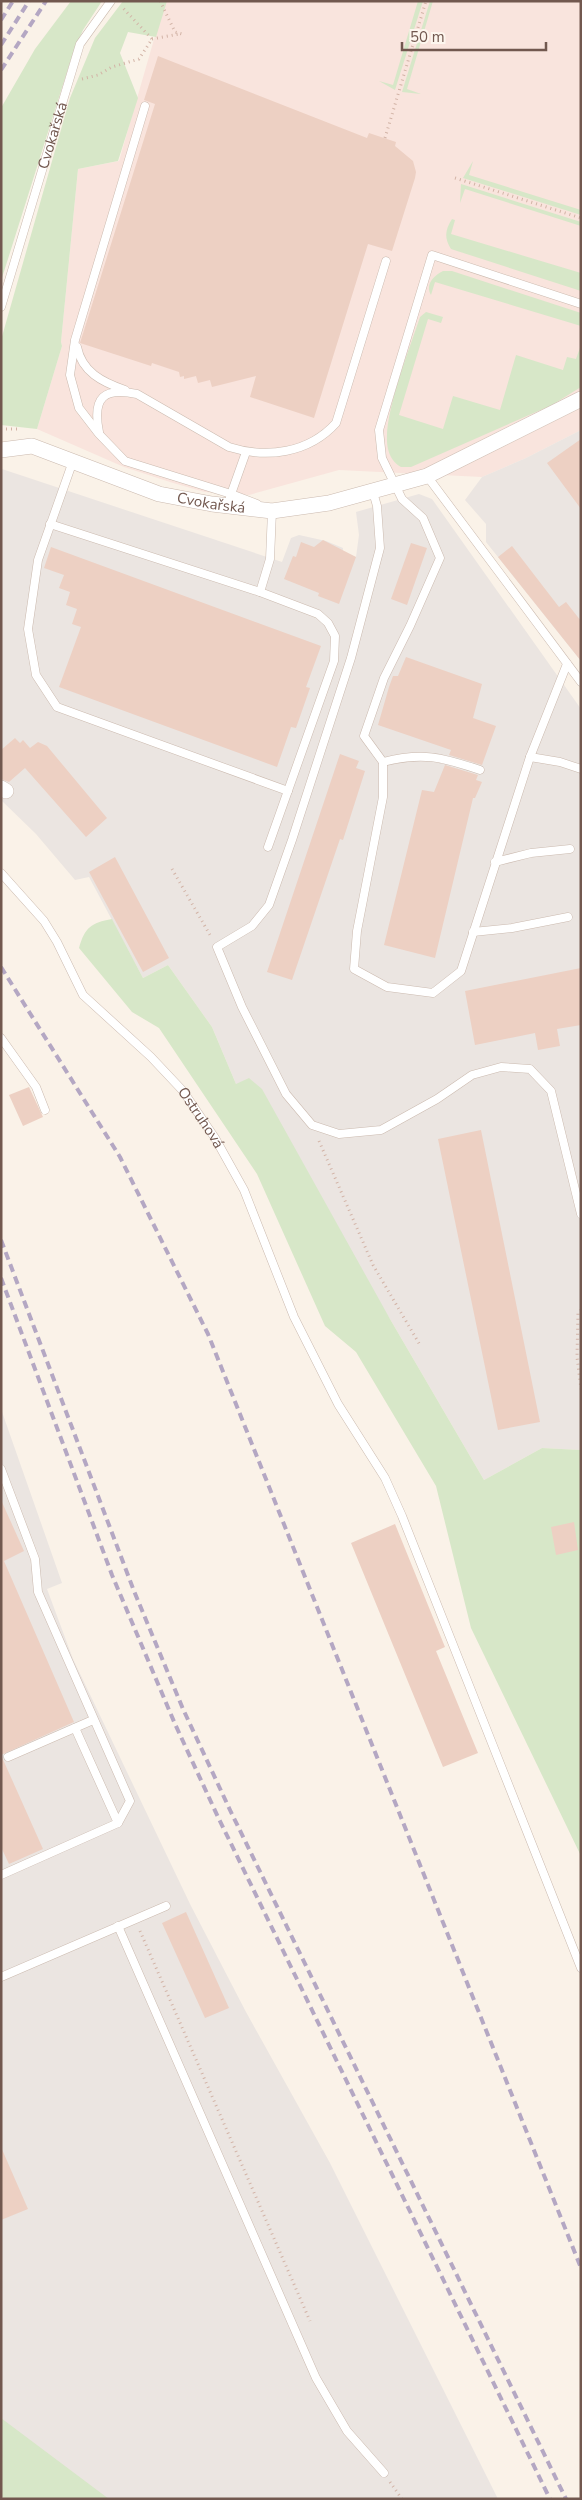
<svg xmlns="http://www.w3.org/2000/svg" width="582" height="2500" viewBox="0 0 582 2500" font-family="'Nunito Sans',sans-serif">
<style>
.commercial{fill:#f9e4dd}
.industrial{fill:#ebe5e1}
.green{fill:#d7e7c8}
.building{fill:#edd0c3}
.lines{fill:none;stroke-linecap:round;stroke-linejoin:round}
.service-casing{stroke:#cbbaaf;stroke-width:9}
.minor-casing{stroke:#cbbaaf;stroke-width:16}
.path{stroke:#d2b3a6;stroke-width:3;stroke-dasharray:1 4;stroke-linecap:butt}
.service{stroke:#fff;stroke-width:8}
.minor{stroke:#fff;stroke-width:15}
.rail{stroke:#b4a7c3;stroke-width:4;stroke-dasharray:8 5;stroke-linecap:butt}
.labels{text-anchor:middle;stroke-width:4;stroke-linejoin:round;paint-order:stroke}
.street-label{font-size:15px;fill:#72584f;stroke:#fdf6ee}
</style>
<rect width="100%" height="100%" fill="#faf2e8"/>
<path class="commercial" d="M165 1H581V430L526 458 482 477 339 470 249 495 205 492 170 482 124 467 37 429 62 346 61 342 78 169 119 161Z"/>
<path class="industrial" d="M581 430V661L486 542V524L465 500 482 477 526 458Z
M2 469 282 562 291 538 299 535 326 541 343 548V552L356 557 359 535 356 512 419 494 432 499 581 709V1450L542 1448 484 1480 390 1319 236 1084 212 1027 168 965 143 978 89 877 75 880 36 834 1 800Z
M1 1409 62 1583 47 1589 73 1659 191 1906 246 2012 330 2163 498 2499H5L1 2496Z"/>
<path class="green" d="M71 1H102L83 30 73 53 1 281V108L35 49Z
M123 1H167L156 37 128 32 120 53 138 98 118 161 78 169 61 342 62 346 37 429 1 425V340L70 98 95 38Z
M418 1H423L395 90 379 81 393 85Z
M430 1H433L407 89 421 94 402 92Z
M473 161 469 175 581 210V215L463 178Z
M461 184 581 222V226L465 189 460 203Z
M452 219 455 220 451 234 581 273V291L451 249C444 238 445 230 452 219Z
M443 271H452L581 313V326L435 282 431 295C425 285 433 276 443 271Z
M426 312 443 317 441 323 428 319 399 415 443 429 453 396 500 410 516 355 563 370 567 357 576 359 581 345V387L552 405 411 467H401C394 463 390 457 388 449 381 419 410 348 420 317Z
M112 919 143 978 168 965 212 1027 236 1084 249 1078 262 1089 390 1319 484 1480 542 1448 581 1450V1856L471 1628 436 1486 356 1352 325 1326 257 1174 159 1028 132 1012 79 948C85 927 91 923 112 919Z
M1 2418 109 2499H5L1 2496Z"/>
<path class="building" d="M158 56 367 138 369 133 396 142 395 146 413 161 416 172 415 178 392 251 368 244 314 418 250 397 256 376 212 387 210 380 198 383 196 376 184 379V376L180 377 179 372 152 363 151 366 80 343 155 104 144 100Z
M581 439V509L547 463Z
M323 540 356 557 339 604 318 596 319 593 284 579 293 556 296 557 301 542 314 547Z
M411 543 427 548 407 605 391 599Z
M512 546 559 607 566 602 581 621V661L498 557Z
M51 547 321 646 306 687 310 688 296 728 291 727 277 767 59 687 81 627 72 624 77 609 66 605 70 592 59 588 64 575 44 568Z
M406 657 482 684 473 718 496 726 482 765 449 755 451 750 378 725 389 687 393 676H398Z
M15 738 20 743 23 740 30 748 38 742 47 746 107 818 86 837 25 768 9 782 1 779V750Z
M340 754 359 761 356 768 365 771 343 840 340 839 292 980 267 972Z
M445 765 478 775 476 780 482 782 475 798H473L435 958 384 945 422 790 434 792Z
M115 857 169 958 143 972 89 872Z
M581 968V1025L557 1029 560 1046 538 1050 535 1033 475 1045 465 991Z
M29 1087 43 1117 23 1126 9 1095Z
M481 1130 540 1422 498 1430 438 1139Z
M1 1500 24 1551 4 1561 74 1722 1 1755Z
M574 1522 578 1550 556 1555 551 1527Z
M395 1524 445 1647 436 1651 478 1753 443 1767 351 1543Z
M1 1755 43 1849 9 1864 1 1847Z
M186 1912 229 2008 205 2018 162 1923Z
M1 2147 28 2209 1 2220Z"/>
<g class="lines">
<g class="service-casing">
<g id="service">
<path d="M145 106 75 340 70 375 79 408 99 434 125 461 231 494 257 504"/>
<path id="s1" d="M1 307 80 44 111 1"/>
<path d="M77 347C82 372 102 382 125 390"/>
<path d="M99 432C92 397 104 387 137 394L229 447C267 459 309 453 336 423L386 261"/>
<path d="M73 461 38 560 28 629 36 675 57 707 288 791"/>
<path d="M427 476 581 682"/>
<path d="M373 492 377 506 380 548 351 658 292 840 269 905 252 926 217 947 242 1007 286 1094 312 1125 339 1134 381 1130 437 1099 472 1075 501 1067 530 1069 551 1091 581 1214"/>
<path d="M230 497 246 452"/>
<path d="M50 524 260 592 318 614 328 623 335 636 334 661 268 847"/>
<path d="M260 592 270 559 272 511 269 510"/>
<path d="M567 664 530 757 461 971 433 993 387 987 354 969 357 931 383 797V762L364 736 384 678 410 626 440 558 423 518 402 499 382 458 379 430 432 255 581 304"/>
<path d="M530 757 560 762 581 769"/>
<path d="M383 762C422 752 442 757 480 770"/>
<path d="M495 862 531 853 570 849"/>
<path id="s2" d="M1 873 44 921 57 942 83 995 151 1057 183 1091 215 1138 244 1190 294 1317 338 1404 385 1478 402 1516 581 1968"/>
<path d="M473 932 512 928 568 917"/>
<path d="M1 1038 36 1087 45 1110"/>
<path d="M1 1469 35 1559 38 1592 130 1801 118 1823"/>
<path d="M8 1757 93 1720"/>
<path d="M1 1875 118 1823 75 1728"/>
<path d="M118 1926 316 2378 347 2431 384 2473"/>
<path d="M1 1977 166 1906"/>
</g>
</g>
<g class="minor-casing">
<g id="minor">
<path id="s3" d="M1 450 32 446 159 494 212 504 272 511 329 503 427 476 581 399"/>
<path d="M1 788 6 791"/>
</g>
</g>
<path class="path" d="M160 1 175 32 182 34
M152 39 179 34
M82 79 98 75 112 67 139 59 152 39 122 7
M385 138 426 1
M455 178 581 218
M1 429H18
M172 869 210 935
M319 1141 373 1265 420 1345
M581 1310 578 1313 577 1357 581 1389
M140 1931 310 2321
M390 2482 402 2499"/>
<use href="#service" class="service"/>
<use href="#minor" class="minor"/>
<path class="rail" d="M1 20 13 1
M1 45 29 1
M1 70 46 1
M1 967 120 1157 208 1334 581 2268
M1 1240 134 1591 183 1709 230 1810 566 2499
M1 1278 112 1575 175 1724 218 1817 550 2499"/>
</g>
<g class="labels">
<g class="street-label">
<text dy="5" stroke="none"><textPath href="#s1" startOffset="179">Cvokařská</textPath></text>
<text dy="5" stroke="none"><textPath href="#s3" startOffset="220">Cvokařská</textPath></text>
<text dy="5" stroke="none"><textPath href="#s2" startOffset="319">Ostruhová</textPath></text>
</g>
</g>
<rect width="582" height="2500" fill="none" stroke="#72584f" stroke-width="5"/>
<path d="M402 42v8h144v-8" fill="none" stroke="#72584f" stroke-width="2.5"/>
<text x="410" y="42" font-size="15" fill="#72584f" stroke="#fdf6ee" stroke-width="4" paint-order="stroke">50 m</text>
</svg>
